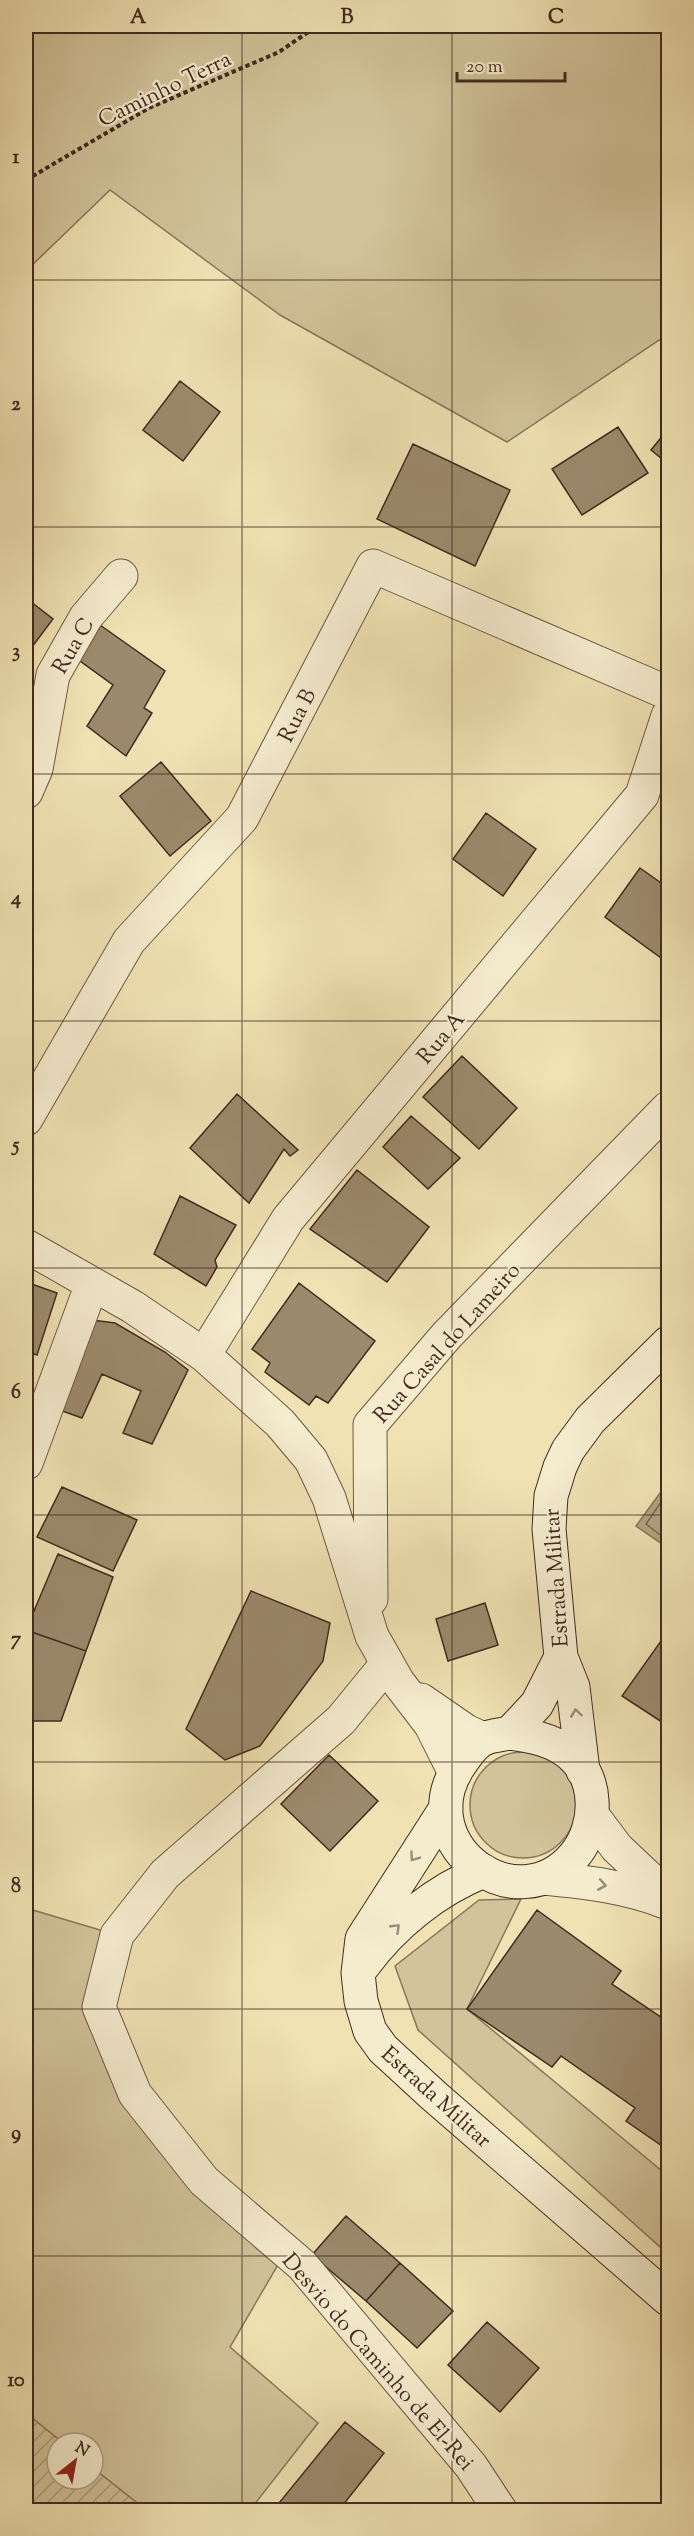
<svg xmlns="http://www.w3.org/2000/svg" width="694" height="2536" viewBox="0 0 694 2536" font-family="'Sorts Mill Goudy',serif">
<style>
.grass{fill:#d2c39a;stroke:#8a765d;stroke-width:1.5}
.garden{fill:url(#garden-furrows);stroke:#8a765d;stroke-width:1.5}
.water{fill:#b4a381;stroke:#86735a;stroke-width:1.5}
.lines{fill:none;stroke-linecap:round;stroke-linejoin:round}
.shore{stroke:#7a6650;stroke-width:1.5}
.building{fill:#9c8a6c;stroke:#412a20;stroke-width:1.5}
.street-casing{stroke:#6d5845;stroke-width:35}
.secondary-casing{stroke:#412a20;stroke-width:35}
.path{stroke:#412a20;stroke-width:4;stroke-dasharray:4.5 3;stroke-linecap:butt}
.street{stroke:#f5ecce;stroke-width:33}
.secondary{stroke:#f5ecce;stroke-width:33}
.oneway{stroke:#9b8b77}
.grid{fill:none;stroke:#412a20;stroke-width:1.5;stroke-opacity:0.55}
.labels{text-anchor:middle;stroke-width:4.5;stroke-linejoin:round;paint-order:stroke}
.street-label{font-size:22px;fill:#412a20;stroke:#f5ecce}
.neatline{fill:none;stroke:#412a20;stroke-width:2}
.grid-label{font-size:20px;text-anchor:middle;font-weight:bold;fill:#412a20}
</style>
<defs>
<pattern id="garden-furrows" width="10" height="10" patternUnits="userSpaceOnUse" patternTransform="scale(1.5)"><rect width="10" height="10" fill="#d2c39a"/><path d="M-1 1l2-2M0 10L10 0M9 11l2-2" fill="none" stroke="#ac9f7d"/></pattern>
</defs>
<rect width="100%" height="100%" fill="#f0e2b3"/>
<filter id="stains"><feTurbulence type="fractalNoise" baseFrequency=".00333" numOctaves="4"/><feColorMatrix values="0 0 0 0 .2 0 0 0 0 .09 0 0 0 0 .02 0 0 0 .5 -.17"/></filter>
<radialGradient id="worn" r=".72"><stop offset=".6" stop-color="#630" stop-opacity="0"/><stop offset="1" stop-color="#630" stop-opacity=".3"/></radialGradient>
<path class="grass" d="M26 26H668V334L507 442 280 315 110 190 26 271Z
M470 1805a53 53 0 1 1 106 0a53 53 0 1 1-106 0Z
M521 1899 467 2009 668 2176V2254L418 2030 395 1966 479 1900Z
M26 1908 117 1935 99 2007 135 2094 286 2251 230 2347 318 2423 250 2510H146L93 2468V2443H63L26 2413Z"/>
<path class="garden" d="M26 2413 63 2443H57V2479H93V2468L146 2510H26Z"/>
<path class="water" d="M668 1482V1548L636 1526Z"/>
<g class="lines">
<path class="shore" d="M668 1492 646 1524 668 1541"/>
</g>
<path class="building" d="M180 381 220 412 183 461 143 430Z
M618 427 648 473 582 515 552 469Z
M668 429V464L651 450Z
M413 444 510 490 475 566 377 519Z
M26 598 53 619 26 655Z
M100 625 165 671 144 708 152 713 126 756 87 726 113 685 80 661Z
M161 762 211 821 170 856 120 796Z
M486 813 536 849 503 896 453 859Z
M640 868 668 888V963L605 917Z
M462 1056 517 1108 479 1149 423 1097Z
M237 1094 298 1150 290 1156 284 1149 249 1203 190 1148Z
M411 1116 460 1158 428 1189 383 1147Z
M357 1170 429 1227 387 1282 310 1229Z
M180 1196 236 1225 215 1260 217 1267 206 1286 154 1254Z
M26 1282 57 1293 37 1355 26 1351Z
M299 1283 375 1341 328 1403 316 1396 309 1405 265 1372 270 1363 252 1349Z
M92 1320 115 1323 165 1352 188 1370 152 1444 123 1433 141 1391 102 1374 82 1418 54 1408Z
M62 1487 137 1520 113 1571 37 1537Z
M58 1554 113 1577 86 1651 26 1630Z
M251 1591 330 1623 323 1661 260 1746 225 1760 186 1729Z
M485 1603 498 1645 448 1661 436 1619Z
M26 1630 86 1651 61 1721H26Z
M668 1631V1726L622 1696Z
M329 1755 378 1801 330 1851 281 1804Z
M537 1910 621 1971 612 1984 668 2022V2150L626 2121 635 2108 561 2056 552 2067 467 2009Z
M346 2216 400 2263 366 2301 312 2255Z
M400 2263 453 2311 417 2348 366 2301Z
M487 2322 539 2368 500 2412 448 2365Z
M345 2422 384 2453 339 2510H289L279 2503Z"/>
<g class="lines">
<g class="street-casing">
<path id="street" d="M26 792 36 769 53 675 86 617 121 576
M26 1119 129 941 242 818 373 566 668 693
M26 1246 133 1307 204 1355 280 1423 311 1460 329 1498 372 1636 398 1682 431 1725 455 1773
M204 1355 288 1219 642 795 668 716
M26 1463 92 1284
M371 1599 370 1425 447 1335 668 1108
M386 1665 341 1720 165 1874 117 1935 99 2007 135 2094 204 2181 302 2265 471 2466 500 2510
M421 1700 466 1731 483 1739
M593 1816 617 1848 668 1896
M544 1878C586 1882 629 1887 668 1903"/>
</g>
<g class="secondary-casing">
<path id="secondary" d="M561 1657 573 1687 583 1771
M510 1733C531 1736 549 1739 566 1751 600 1775 599 1827 574 1856 517 1923 411 1847 457 1769 463 1760 474 1743 484 1739 491 1735 502 1735 510 1733Z
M510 1733 537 1704 561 1657 549 1529 551 1496 560 1467 568 1450 590 1420 668 1343
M446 1808 362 1939 358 1973 361 2001 370 2031 383 2049 433 2095 668 2299
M363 1966C393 1925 436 1890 484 1871"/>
</g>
<path class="path" d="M26 180 149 108 279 52 317 26"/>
<use href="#street" class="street"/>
<use href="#secondary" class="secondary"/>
</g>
<defs><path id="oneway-chevron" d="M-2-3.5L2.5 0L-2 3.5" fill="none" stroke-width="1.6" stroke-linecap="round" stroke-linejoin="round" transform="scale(1.5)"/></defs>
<g class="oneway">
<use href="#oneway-chevron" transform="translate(576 1713) rotate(-98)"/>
<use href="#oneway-chevron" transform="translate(414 1857) rotate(125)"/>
<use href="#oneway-chevron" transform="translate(602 1885) rotate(10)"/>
<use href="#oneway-chevron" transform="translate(396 1928) rotate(-44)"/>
</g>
<path class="grid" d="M242 26V2510M452 26V2510M26 280H668M26 527H668M26 774H668M26 1021H668M26 1268H668M26 1515H668M26 1762H668M26 2009H668M26 2256H668"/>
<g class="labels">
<g class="street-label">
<text transform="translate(164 88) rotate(-26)" y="8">Caminho Terra</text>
<text transform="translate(72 645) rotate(-60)" y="8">Rua C</text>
<text transform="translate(296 715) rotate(-63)" y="8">Rua B</text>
<text transform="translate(440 1037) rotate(-50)" y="8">Rua A</text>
<text transform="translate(446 1342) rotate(-48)" y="8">Rua Casal do Lameiro</text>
<text transform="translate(555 1578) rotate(-94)" y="8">Estrada Militar</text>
<text transform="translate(437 2096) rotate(42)" y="8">Estrada Militar</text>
<text transform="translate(379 2361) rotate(49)" y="8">Desvio do Caminho de El-Rei</text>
</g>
</g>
<rect width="694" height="2536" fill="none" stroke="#f0e2b3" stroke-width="66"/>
<g transform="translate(75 2461) rotate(31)"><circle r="28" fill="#f5ecce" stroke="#ad9e88" stroke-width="1.5"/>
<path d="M0-4.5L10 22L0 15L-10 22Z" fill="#8f2418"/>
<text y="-9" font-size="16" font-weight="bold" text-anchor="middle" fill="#412a20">N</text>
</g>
<path d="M457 72v9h108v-9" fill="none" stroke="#412a20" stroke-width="3"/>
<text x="466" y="72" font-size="18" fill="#412a20" stroke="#f5ecce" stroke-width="4.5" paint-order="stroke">20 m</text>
<rect x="33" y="33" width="628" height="2470" class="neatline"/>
<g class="grid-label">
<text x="138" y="23">A</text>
<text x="347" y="23">B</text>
<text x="556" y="23">C</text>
<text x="16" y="163">1</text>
<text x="16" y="410">2</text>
<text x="16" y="657">3</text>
<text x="16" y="904">4</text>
<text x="16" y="1151">5</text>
<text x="16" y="1398">6</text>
<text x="16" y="1645">7</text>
<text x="16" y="1892">8</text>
<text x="16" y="2139">9</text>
<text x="16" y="2386">10</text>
</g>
<rect width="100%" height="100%" filter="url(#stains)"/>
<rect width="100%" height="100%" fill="url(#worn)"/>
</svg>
